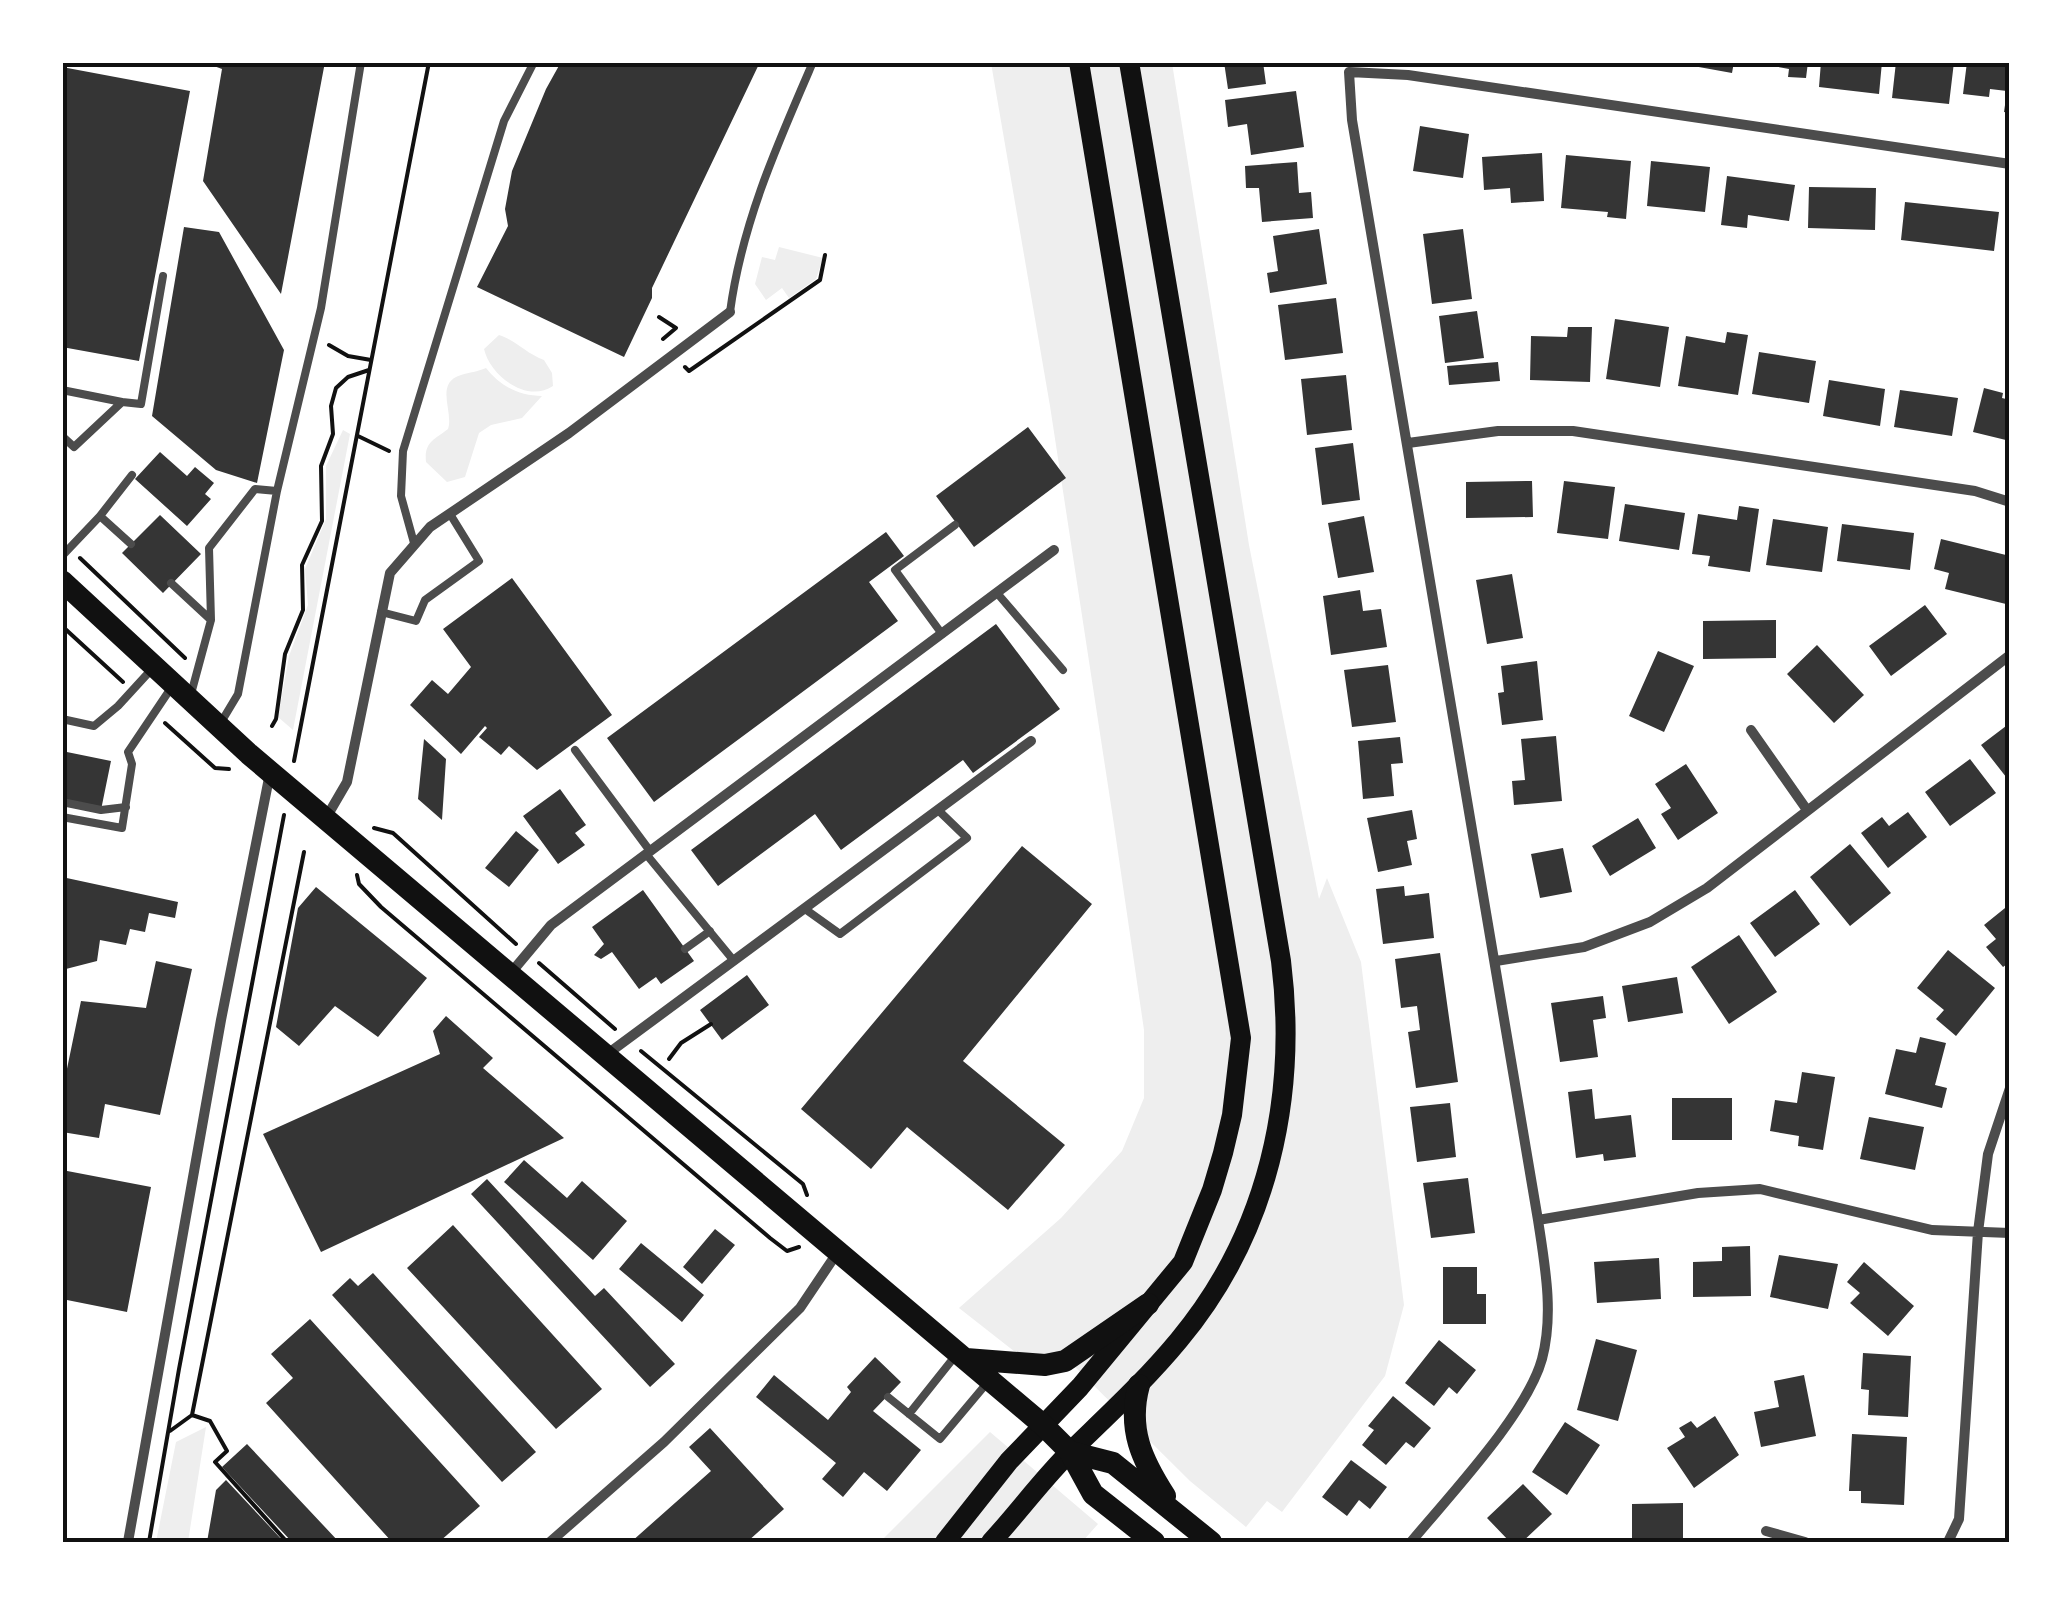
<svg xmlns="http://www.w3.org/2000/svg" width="2072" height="1605" viewBox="0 0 2072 1605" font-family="'IBM Plex Sans',sans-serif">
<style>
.green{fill:#eee}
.building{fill:#353535}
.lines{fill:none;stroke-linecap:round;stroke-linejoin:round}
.path{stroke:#111;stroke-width:4}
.service{stroke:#4c4c4c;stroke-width:8}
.minor{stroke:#4c4c4c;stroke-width:10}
.secondary{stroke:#111;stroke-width:20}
.primary{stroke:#111;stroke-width:22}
.neatline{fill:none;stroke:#111;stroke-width:4}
</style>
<rect width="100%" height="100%" fill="#fff"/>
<path class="green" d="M991 63H1172L1249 545 1319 899 1327 878 1361 962 1404 1305 1385 1376 1282 1512 1267 1501 1246 1527 1190 1481 1066 1358 1019 1355 959 1308 1061 1218 1122 1151 1144 1098V1030L1114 825 1050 406Z
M779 247 823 258 816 279 789 298 782 288 766 300 755 284 762 257 775 260Z
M499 335C517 341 525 353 544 360L552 373 553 386C526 404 490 375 484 349Z
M486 368C500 386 519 396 542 396L522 418 491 425 479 433 465 477 447 482 426 462C424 442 434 440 448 429 454 412 434 383 461 375 470 372 477 372 486 368Z
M343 430 350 434 293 730 278 717 289 656 308 605 305 569 326 519V466Z
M206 1427 188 1542H156L176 1442Z
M990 1432 1098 1524 1082 1542H880Z"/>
<path class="building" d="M203 62H325L281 294 203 181 222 69Z
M561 62H760L652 288V298L624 357 477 287 508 226 505 209 512 171 546 89Z
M1224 62H1263L1266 84 1228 89Z
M1671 62H1734L1732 73Z
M1752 62H1808L1806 78 1788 77 1789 69Z
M1821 62H1882L1879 94 1819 87Z
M1896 62H1954L1949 104 1892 98Z
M1967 62H2010V113L2004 112 2007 91 1990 89 1989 97 1963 94Z
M62 67 190 91 139 361 62 347Z
M1296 91 1304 147 1251 155 1247 124 1228 127 1225 100Z
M1420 126 1469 134 1463 178 1413 171Z
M1542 153 1544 201 1511 203 1510 188 1484 190 1482 157Z
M1566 155 1631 161 1626 219 1607 217 1608 212 1561 208Z
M1651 161 1710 167 1705 212 1647 206Z
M1297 162 1299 193 1311 192 1313 218 1262 222 1259 188H1246L1245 166Z
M1727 176 1795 185 1789 221 1748 215 1747 228 1721 225Z
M1809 187 1876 188 1875 230 1808 228Z
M1905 202 1999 212 1994 251 1901 240Z
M184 227 219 232 284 350 257 483 216 470 152 416Z
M1319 229 1327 284 1270 293 1267 273 1278 271 1273 236Z
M1463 229 1472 299 1432 304 1423 234Z
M1336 298 1343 353 1285 360 1278 305Z
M1477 311 1484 358 1445 363 1439 316Z
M1615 319 1669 327 1660 387 1606 379Z
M1568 327H1592L1590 382 1530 380 1531 336 1567 337Z
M1727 332 1748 335 1738 395 1678 386 1686 336 1725 343Z
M1759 352 1816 361 1809 403 1752 394Z
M1498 362 1500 381 1449 385 1447 366Z
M1346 375 1352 430 1307 435 1301 379Z
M1829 380 1885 389 1880 426 1823 416Z
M1984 388 2003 393 2002 398 2010 400V441L1973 432Z
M1900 390 1958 398 1952 436 1894 427Z
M1028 427 1066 478 974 547 936 496Z
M1353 443 1360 500 1322 505 1315 448Z
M160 452 187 476 195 467 214 483 205 494 211 499 187 526 135 479Z
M1532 481 1533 517 1466 518V482Z
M1564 481 1615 487 1608 539 1557 533Z
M1625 504 1685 513 1679 550 1619 541Z
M1739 506 1759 509 1750 572 1708 566 1710 556 1692 554 1698 514 1737 520Z
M160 515 201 554 163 593 122 553Z
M1364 516 1374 572 1338 578 1328 523Z
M1773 519 1828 527 1822 572 1766 565Z
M1842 524 1914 533 1910 570 1837 561Z
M886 532 904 556 869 582 898 621 654 802 607 738Z
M1941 539 2010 556V605L1945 589 1949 573 1934 569Z
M1512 574 1523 638 1487 644 1476 580Z
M512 578 612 715 537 770 509 746 501 755 479 737 487 728 485 726 461 754 410 705 432 680 448 694 471 667 443 629Z
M1360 590 1363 611 1381 609 1387 647 1331 655 1323 596Z
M1925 605 1947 634 1891 676 1869 646Z
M1776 620V658L1703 659V621Z
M996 624 1060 709 973 773 963 760 841 850 815 814 718 886 691 850Z
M1817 645 1864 695 1834 723 1787 674Z
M1658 651 1694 666 1664 732 1629 716Z
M1537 661 1543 720 1502 725 1498 693 1504 692 1501 666Z
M1388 665 1396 722 1352 727 1344 670Z
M2010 723V782L1981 745Z
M1556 736 1562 801 1514 805 1512 781 1525 780 1521 739Z
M1400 737 1403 763 1391 764 1394 796 1363 799 1358 741Z
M424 739 446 759 442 820 418 799Z
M62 751 111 761 101 810 62 802Z
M1970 759 1996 793 1950 826 1925 792Z
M1686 764 1718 813 1678 840 1661 814 1671 808 1655 784Z
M560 789 586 825 575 833 585 845 558 864 523 816Z
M1412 810 1417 839 1407 841 1412 865 1378 872 1367 818Z
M1908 812 1927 837 1888 868 1861 833 1882 817 1889 826Z
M1638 818 1656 848 1610 876 1592 846Z
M516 831 539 850 509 887 485 868Z
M1850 844 1891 893 1850 926 1810 877Z
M1022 846 1092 904 963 1061 1065 1145 1008 1210 907 1127 871 1169 801 1109Z
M1563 848 1572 892 1540 898 1531 854Z
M62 877 178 902 175 918 149 913 145 932 130 929 126 945 100 940 97 961 62 970Z
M1404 886 1405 896 1429 893 1434 938 1383 944 1376 889Z
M316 887 427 978 378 1037 335 1006 299 1046 276 1027 298 908Z
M643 890 694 961 661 984 656 977 639 989 612 952 601 959 594 955 604 944 592 927Z
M1795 890 1820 924 1775 957 1750 923Z
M2010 904V962L2003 967 1986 947 1996 939 1984 925Z
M1739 935 1777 992 1729 1024 1691 967Z
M1948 950 1995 988 1956 1036 1936 1019 1944 1010 1917 988Z
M1440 953 1458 1082 1416 1088 1408 1032 1420 1030 1417 1006 1401 1008 1395 959Z
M156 961 192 969 160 1115 105 1104 99 1138 62 1132V1093L81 1001 146 1008Z
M747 975 769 1005 722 1040 700 1010Z
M1677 977 1683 1013 1628 1022 1622 986Z
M1603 996 1606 1018 1593 1020 1598 1057 1560 1062 1551 1003Z
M446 1016 493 1058 483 1068 564 1138 321 1252 263 1134 440 1054 433 1031Z
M1920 1037 1946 1043 1935 1085 1947 1088 1942 1108 1885 1094 1896 1049 1916 1053Z
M1802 1072 1835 1077 1823 1150 1798 1146 1799 1136 1770 1131 1775 1100 1797 1103Z
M1592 1089 1595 1119 1631 1115 1636 1157 1604 1161 1603 1154 1576 1158 1568 1092Z
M1672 1098H1732V1140H1672Z
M1450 1103 1456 1157 1417 1162 1410 1107Z
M1869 1117 1924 1127 1915 1170 1860 1159Z
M524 1160 567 1198 582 1181 627 1221 593 1260 504 1182Z
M62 1170 151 1187 127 1312 62 1299Z
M1468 1178 1475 1233 1431 1238 1423 1183Z
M487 1179 595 1296 604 1288 675 1364 650 1387 471 1194Z
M453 1225 602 1389 556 1429 407 1268Z
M715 1229 735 1245 702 1284 683 1267Z
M641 1243 704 1295 682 1322 619 1269Z
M1750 1246 1751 1296 1693 1297V1262L1722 1261V1247Z
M1779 1255 1838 1264 1828 1309 1770 1297Z
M1659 1258 1661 1299 1597 1303 1594 1262Z
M1864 1262 1914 1306 1888 1336 1850 1303 1860 1293 1847 1282Z
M1443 1267H1477V1294H1486V1324H1443Z
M373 1273 536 1452 502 1482 332 1295 350 1278 358 1286Z
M310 1319 480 1506 439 1542H392L266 1403 293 1378 271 1354Z
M1596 1339 1637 1350 1618 1421 1577 1410Z
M1439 1340 1476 1370 1457 1394 1449 1387 1434 1406 1405 1383Z
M1863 1353 1911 1356 1908 1417 1868 1415 1869 1390 1861 1389Z
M875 1357 901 1382 873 1411 921 1450 887 1491 864 1472 843 1497 822 1479 836 1463 756 1397 774 1375 828 1420 851 1392 847 1387Z
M1804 1375 1816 1436 1761 1447 1754 1412 1779 1407 1774 1381Z
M1393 1396 1431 1428 1414 1448 1406 1442 1386 1465 1362 1445 1374 1430 1368 1426Z
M1715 1416 1739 1455 1694 1488 1667 1448 1685 1437 1679 1428 1691 1421 1697 1428Z
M1565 1422 1600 1445 1567 1495 1532 1472Z
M710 1428 784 1509 747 1542H631L711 1471 689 1447Z
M1852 1434 1907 1437 1904 1505 1861 1503V1491H1849Z
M247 1444 339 1542H292L222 1467Z
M1351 1460 1387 1487 1370 1509 1359 1500 1347 1516 1322 1497Z
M226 1480 284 1542H207L216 1490Z
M1523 1484 1552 1514 1522 1542H1510L1487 1518Z
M1683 1503V1542H1632V1504Z"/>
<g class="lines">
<path class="path" d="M659 317 676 328 663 339
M329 345 348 356 371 360
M685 367 689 371 820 280 825 255
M358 436 389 451
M80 558 185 658
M62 626 123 682
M165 723 215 768 229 769
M272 726 276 719 285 654 303 610 302 565 322 521 321 466 333 434 331 406 336 388 348 377 369 370
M294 761 429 62
M374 828 393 833 516 944
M357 875 359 884 381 907 770 1238 787 1251 799 1247
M539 963 615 1029
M641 1051 803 1184 807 1195
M669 1059 681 1043 711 1024
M192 1415 210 1421 227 1451 215 1462 287 1542
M170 1431 192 1415 304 852
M149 1542 179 1369 284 815"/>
<path class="service" d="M730 312C742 223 777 145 813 62
M62 390 122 402 74 447 62 436
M122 402 141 404 163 276
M100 516 132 475
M414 543 401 496 403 451 504 121 534 62
M62 556 100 516 131 544
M171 583 211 620 191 694
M997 593 1063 670
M381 612 416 621 425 600 479 561 450 514
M211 620 209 548 255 489 277 491
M942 634 895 570 955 525
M62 719 94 726 118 706 151 670
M220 724 238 694 277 491 321 308 361 62
M575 750 650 851
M62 802 101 810 126 807
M62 817 122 828 132 764 128 752 171 688
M646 854 734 961
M805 909 840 934 967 838 938 810
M685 949 710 931
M888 1397 940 1439 987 1383
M909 1414 956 1355"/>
<path class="minor" d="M1408 443 1498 431H1573L1975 491 2010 502
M1751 730 1807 810
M326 818 347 782 390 573 430 527 569 433 730 312
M1496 961 1584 947 1650 922 1707 888 2010 655
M510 974 551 925 1054 550
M606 1055 1031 741
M1538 1220 1698 1193 1760 1189 1932 1230 2010 1233
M1766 1531 1805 1542
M128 1542 221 1020 270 773
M550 1542 664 1442 800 1308 837 1253
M1411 1542C1448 1497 1527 1414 1542 1359 1554 1314 1545 1266 1538 1220L1352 120 1349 72 1408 75 2010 164
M1948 1542 1959 1519 1978 1232 1988 1154 2010 1088"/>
<path class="secondary" d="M945 1542 1009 1461 1080 1387 1183 1262 1212 1190 1223 1153 1232 1115 1241 1038 1079 62
M991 1542C1018 1513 1044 1477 1072 1450 1109 1414 1146 1380 1179 1340 1268 1233 1298 1098 1281 961L1129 62"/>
<path class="primary" d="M62 581 249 754 1043 1425 1070 1452 1093 1494 1154 1542
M966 1359 1045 1365 1065 1361 1148 1304
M1139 1385C1127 1429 1142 1460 1165 1496
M1070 1452 1113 1463 1211 1542"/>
</g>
<rect width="2072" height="1605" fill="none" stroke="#ffffff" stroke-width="130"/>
<rect x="65" y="65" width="1942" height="1475" class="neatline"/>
</svg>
